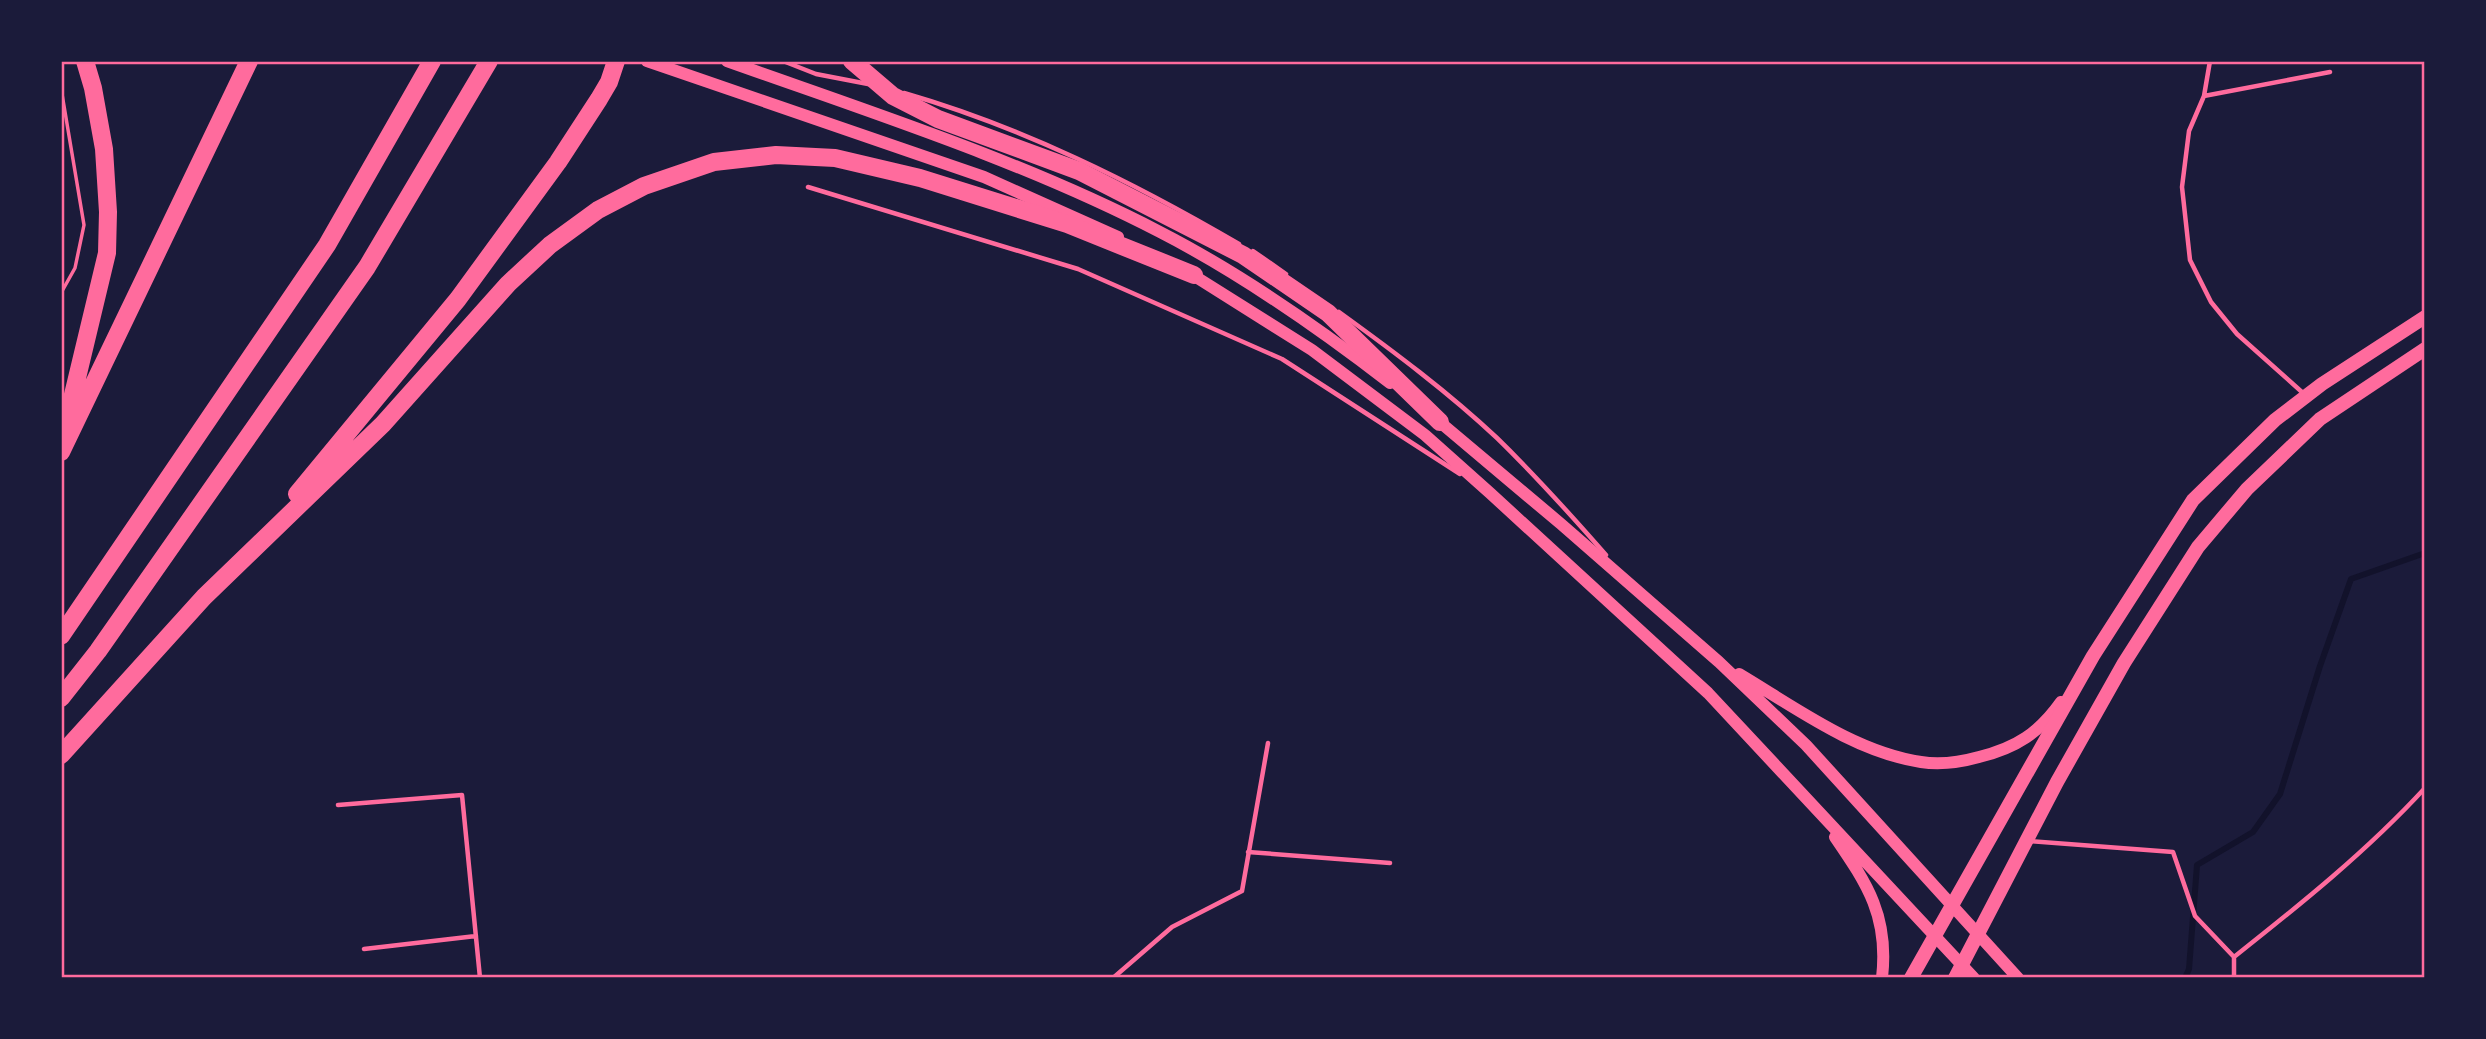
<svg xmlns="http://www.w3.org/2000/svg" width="2486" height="1039" viewBox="0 0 2486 1039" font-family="Helvetica,sans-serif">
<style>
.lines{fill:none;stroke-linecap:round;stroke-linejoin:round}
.stream{stroke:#12122b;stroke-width:6}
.path{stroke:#ff6b9d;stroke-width:3.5}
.service{stroke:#ff6b9d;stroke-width:4.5}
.tertiary{stroke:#ff6b9d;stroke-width:12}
.primary{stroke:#ff6b9d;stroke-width:14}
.motorway{stroke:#ff6b9d;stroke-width:18}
.neatline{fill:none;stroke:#ff6b9d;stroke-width:2.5}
</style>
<rect width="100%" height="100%" fill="#1b1b3a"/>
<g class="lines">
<path class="stream" d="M2185 978 2189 969 2197 865 2253 832 2280 794 2320 666 2351 579 2425 553"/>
<path class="path" d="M61 88 84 225 75 268 61 293"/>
<path class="service" d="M783 61 816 74 868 84
M2210 61 2204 96 2189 131 2182 187 2190 260 2211 302 2237 334 2303 393
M904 93C1022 127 1133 182 1239 244
M2204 96 2330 72
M808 187 1078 269 1282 359 1460 474
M1253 251 1286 274
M1339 312C1393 351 1448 392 1497 438 1535 475 1571 515 1606 555
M338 805 462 795 480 978
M2028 841 2173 852 2195 916 2234 957V978
M1248 852 1390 863
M364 949 476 936
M2234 957C2301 904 2367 851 2425 788
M1113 978 1172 927 1242 891 1268 743"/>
<path class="tertiary" d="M647 61 984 177 1118 237
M727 61C873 113 1023 161 1160 232 1240 273 1320 329 1390 383
M1188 272 1312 350 1425 435 1490 493 1708 693 1974 978
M1435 418 1561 524 1719 662 1806 745 2018 978
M1739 674C1796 708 1855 752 1921 762 1940 765 1961 762 1979 757 2016 748 2039 733 2061 702
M1835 837C1868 885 1889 917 1882 978"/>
<path class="primary" d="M1911 978 2093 656 2193 500 2275 420 2322 384 2425 317
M1955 978 2057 782 2124 663 2198 547 2247 489 2320 419 2425 349"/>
<path class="motorway" d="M852 61 893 96 938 119 1079 171 1243 255 1328 313 1440 422
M65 428 107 253 108 212 104 149 93 88 85 61
M61 452 249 61
M297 494 458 299 558 162 599 99 609 82 616 61
M61 636 327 245 432 61
M61 698 98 651 367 267 489 61
M61 755 204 597 383 424 508 284 550 245 598 210 644 186 714 162 776 155 835 158 920 178 1067 224 1194 275"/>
</g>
<rect width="2486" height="1039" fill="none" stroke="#1b1b3a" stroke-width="126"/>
<rect x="63" y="63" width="2360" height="913" class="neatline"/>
</svg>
